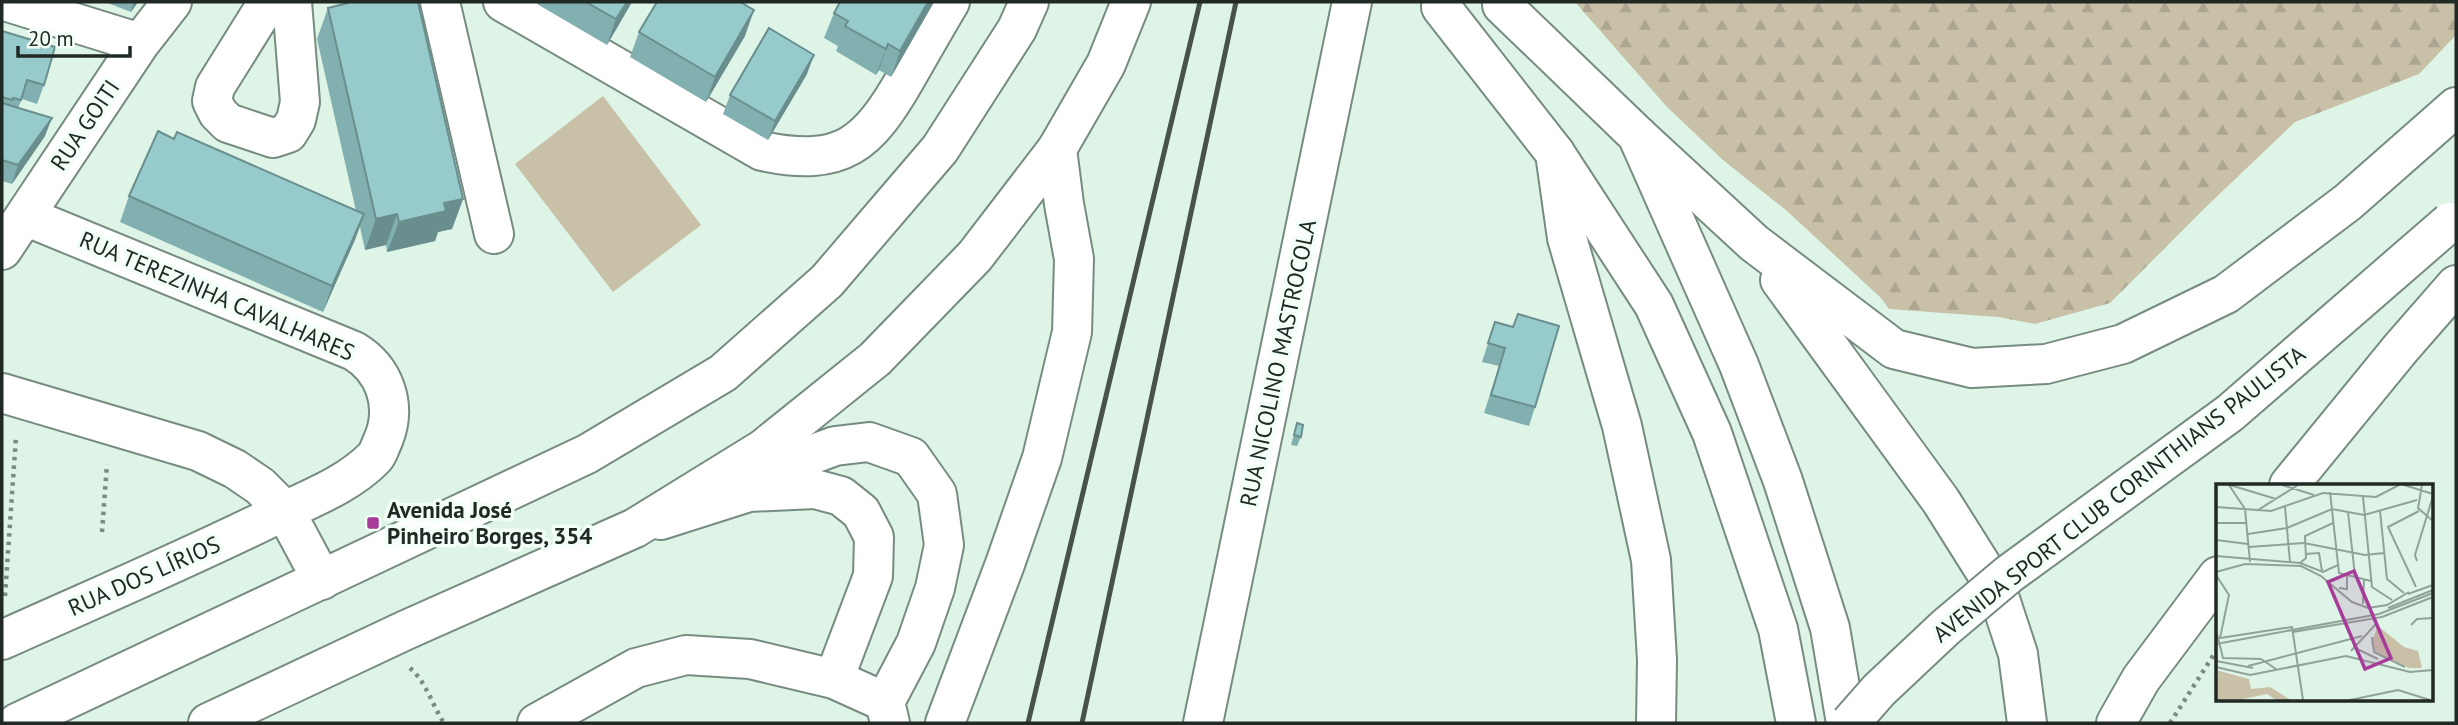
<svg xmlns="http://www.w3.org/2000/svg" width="2458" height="725" viewBox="0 0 2458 725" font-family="'PT Sans',sans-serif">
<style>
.forest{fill:url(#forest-firs)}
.garden{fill:#c8c0a7}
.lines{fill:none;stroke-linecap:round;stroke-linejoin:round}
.minor-casing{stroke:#778c80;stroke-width:42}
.major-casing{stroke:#778c80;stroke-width:42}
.highway-casing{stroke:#778c80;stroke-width:42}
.path{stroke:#7c8b82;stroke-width:4.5;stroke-dasharray:3.5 5;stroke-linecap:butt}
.minor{stroke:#fff;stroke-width:38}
.major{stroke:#fff;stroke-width:38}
.highway{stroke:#fff;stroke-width:38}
.rail{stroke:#46524b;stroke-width:5}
.major-bridge-casing{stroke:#778c80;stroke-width:42;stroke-linecap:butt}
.major-bridge{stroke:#fff;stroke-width:38}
.wall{fill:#82afaf}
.shaded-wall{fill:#6a8e8e}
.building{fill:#97cbcb;stroke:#6a8e8e;stroke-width:2}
.poi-dot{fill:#a73b9a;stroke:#f1fff7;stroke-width:2.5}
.labels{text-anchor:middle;stroke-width:7;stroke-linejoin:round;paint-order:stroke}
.street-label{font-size:23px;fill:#202924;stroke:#f1fff7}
.poi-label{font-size:23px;font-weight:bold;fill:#202924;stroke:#f1fff7;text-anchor:start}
.inset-road{fill:none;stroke:#91a399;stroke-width:2}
.view{fill:#a73b9a;fill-opacity:0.15;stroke:#a73b9a;stroke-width:3.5}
.inset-edge{fill:none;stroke:#202924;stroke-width:3.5}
</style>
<defs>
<pattern id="forest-firs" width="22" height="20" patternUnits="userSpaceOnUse" patternTransform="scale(1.75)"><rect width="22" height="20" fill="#c8c0a7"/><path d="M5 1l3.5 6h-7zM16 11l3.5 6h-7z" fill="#aca590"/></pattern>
</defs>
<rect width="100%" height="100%" fill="#ddf4e7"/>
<path class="forest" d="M1575 2H2456V35L2419 74 2295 122 2209 204 2110 303 2035 324 1998 317 1889 309 1881 298 1787 211 1723 160 1667 107Z"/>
<path class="garden" d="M603 96 701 225 613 292 515 164Z"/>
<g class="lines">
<g class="minor-casing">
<path id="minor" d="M8 2 140 43
M268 2 215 87 212 101 218 113 228 123 273 138 288 133 296 120 300 102 292 2
M440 2 494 234
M503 2 762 151C843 168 868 144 906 78 921 52 935 27 950 2
M2 250 140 43 172 2
M2 393 198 451 235 469 260 486 285 511 322 580
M749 492 797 460 835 446 869 442 911 457 937 494 944 545 935 588 916 643 885 702
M661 520 749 492 815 489 841 496 861 512 874 537 873 576 834 679
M2 640C93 599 185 560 274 516 309 499 348 485 375 457 379 452 381 444 384 438 397 404 384 369 354 351L25 216
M537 723 636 668 686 655 750 659 834 679 885 702 890 723
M945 723 1005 564 1042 458 1072 332 1074 259 1064 204 1057 149
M1203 723 1352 2"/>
</g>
<g class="major-casing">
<path id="major" d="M1637 135 1754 243 1894 349 1972 368 2046 364 2123 344 2226 294 2348 202 2456 107
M1555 153 1567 238 1622 426 1651 560 1657 660 1656 723
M1780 280 1941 501 1997 590 2018 654 2027 723
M2289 485 2401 348 2456 285
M17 723 587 454 723 373 827 281 940 149 1017 29 1029 2
M208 723 406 630 635 528 763 449 875 359 975 256 1057 149 1106 64 1131 2
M2116 723 2141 679 2218 576"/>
</g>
<g class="highway-casing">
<path id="highway" d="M1502 5 1637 135 1739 365 1783 481 1830 628 1846 723
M1441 7 1555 153 1654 305 1712 433 1778 629 1796 723"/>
</g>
<path class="path" d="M102 532 107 464
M5 596 16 437
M410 668C427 683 432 705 444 723
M2170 723 2218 648"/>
<use href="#minor" class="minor"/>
<use href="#major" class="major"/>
<use href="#highway" class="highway"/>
<path class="rail" d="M1028 723 1200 2
M1082 723 1236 2"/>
<g class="major-bridge-casing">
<path id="major-bridge" d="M1850 723 1879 690 1946 627 2009 574 2230 413 2450 222"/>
</g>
<use href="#major-bridge" class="major-bridge"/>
</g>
<path class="wall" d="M105 2H138L131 12Z
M346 2H418L463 199 452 229 438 232 435 241 387 252 386 245 365 250 360 227 323 312 120 222 129 196 174 139 356 211 317 39 328 8 345 4Z
M538 2H632L607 45 537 4Z
M840 2H934L891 77 879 70 876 75 836 51 838 46 824 38 834 13Z
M2 31 44 85 37 104 22 99 18 108 45 136 12 184 2 181Z
M639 32 745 36 706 102 630 57Z
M807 74 768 140 723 114 730 95Z
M1495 322 1535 407 1529 426 1484 413 1499 366 1482 362Z
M1297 423 1301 437 1297 446 1291 445Z"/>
<path class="shaded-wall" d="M134 2H138L131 12Z
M627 2H632L607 45 616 19Z
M928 2H934L891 77 900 51Z
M754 10 745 36 706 102 715 77Z
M888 44 879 70 876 75 886 49Z
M814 55 807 74 768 140 775 121Z
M52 118 45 136 12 184 18 165Z
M463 199 452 229 438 232 435 241 387 252 399 222 444 203Z
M364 214 355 240 323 312 332 286Z
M397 214 386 245 365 250 376 219Z"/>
<path class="building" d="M348 2H418L463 199 444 203 446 211 399 222 397 214 376 219 328 8 348 3Z
M586 2H627L616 19Z
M657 2H740L754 10 715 77 639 32Z
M840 2H928L900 51 888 44 886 49 845 26 848 21 834 13Z
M769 28 814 55 775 121 730 95Z
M2 31 55 47 44 85 27 80 21 100 13 98 12 100 2 97Z
M2 103 52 118 18 165 2 160Z
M158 131 174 139 177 132 364 214 332 286 129 196Z
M1518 314 1559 326 1535 407 1491 395 1505 348 1488 343 1495 322 1513 327Z
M1297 423 1303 425 1301 437 1294 435Z"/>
<rect class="poi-dot" x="366" y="516" width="14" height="14" rx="3.5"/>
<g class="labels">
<g class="street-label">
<text transform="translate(85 125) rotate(-56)" y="8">RUA GOITI</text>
<text transform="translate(217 296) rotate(23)" y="8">RUA TEREZINHA CAVALHARES</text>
<text transform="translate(1278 363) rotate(-78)" y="8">RUA NICOLINO MASTROCOLA</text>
<text transform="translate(2119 494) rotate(-38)" y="8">AVENIDA SPORT CLUB CORINTHIANS PAULISTA</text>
<text transform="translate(144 576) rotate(-24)" y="8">RUA DOS LÍRIOS</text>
</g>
<g class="poi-label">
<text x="387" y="518">Avenida José<tspan x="387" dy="26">Pinheiro Borges, 354</tspan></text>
</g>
</g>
<g transform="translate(2216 484)">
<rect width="217" height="217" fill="#ddf4e7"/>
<path d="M0 186 33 195 35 205 54 203 75 216H60L51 210 27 215 25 197 0 191Z" fill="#c8c0a7"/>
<path d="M162 142 188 163 202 167 206 184H193L159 167 155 159Z" fill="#c8c0a7"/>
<path d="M0 191 25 197 28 216H0Z" fill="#c8c0a7"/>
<path class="inset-road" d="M13 1 29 25 34 78M14 1 60 15M66 1 98 11M188 1 217 10M206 1 202 24 217 37M114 8 123 89 155 97M147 13 156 103 176 116M0 23 55 27 107 9 160 13 183 1M69 23 74 78M42 26 82 1M164 27 171 95 188 109M132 28 139 92M0 39H31M32 50 71 44 116 25 148 31 201 16M0 56 32 60M33 63 88 59 149 71 168 69M89 70 103 69 106 87M0 72 84 79 107 88 122 81M201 77 199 71 217 12M84 79 90 74 89 52 117 39M0 88 29 80 85 82 105 92 136 118 152 124 171 121 193 108M0 91 13 111 4 154 76 143 87 216M200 103 172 43 203 27M123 104 131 105V91M192 110 217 101M147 120 148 95M172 124 217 106M195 141 201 135 217 134M0 146 7 174 45 175 60 185M77 148 166 133 217 113M156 153 158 168 189 183M0 160 163 130 217 109M137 163 162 175M135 167 160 140M0 177 37 184M32 182 146 152M0 183 34 191 130 172 194 188 217 186M134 216 182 206 214 216"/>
<path class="view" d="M138 87 175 174 149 185 112 98Z"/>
<rect width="217" height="217" class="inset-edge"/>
</g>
<rect width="2458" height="725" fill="none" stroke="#202924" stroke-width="7"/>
<path d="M18 46v10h112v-10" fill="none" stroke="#202924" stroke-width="3.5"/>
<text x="28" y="46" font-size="21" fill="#202924" stroke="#f1fff7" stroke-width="5" paint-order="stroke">20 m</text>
</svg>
